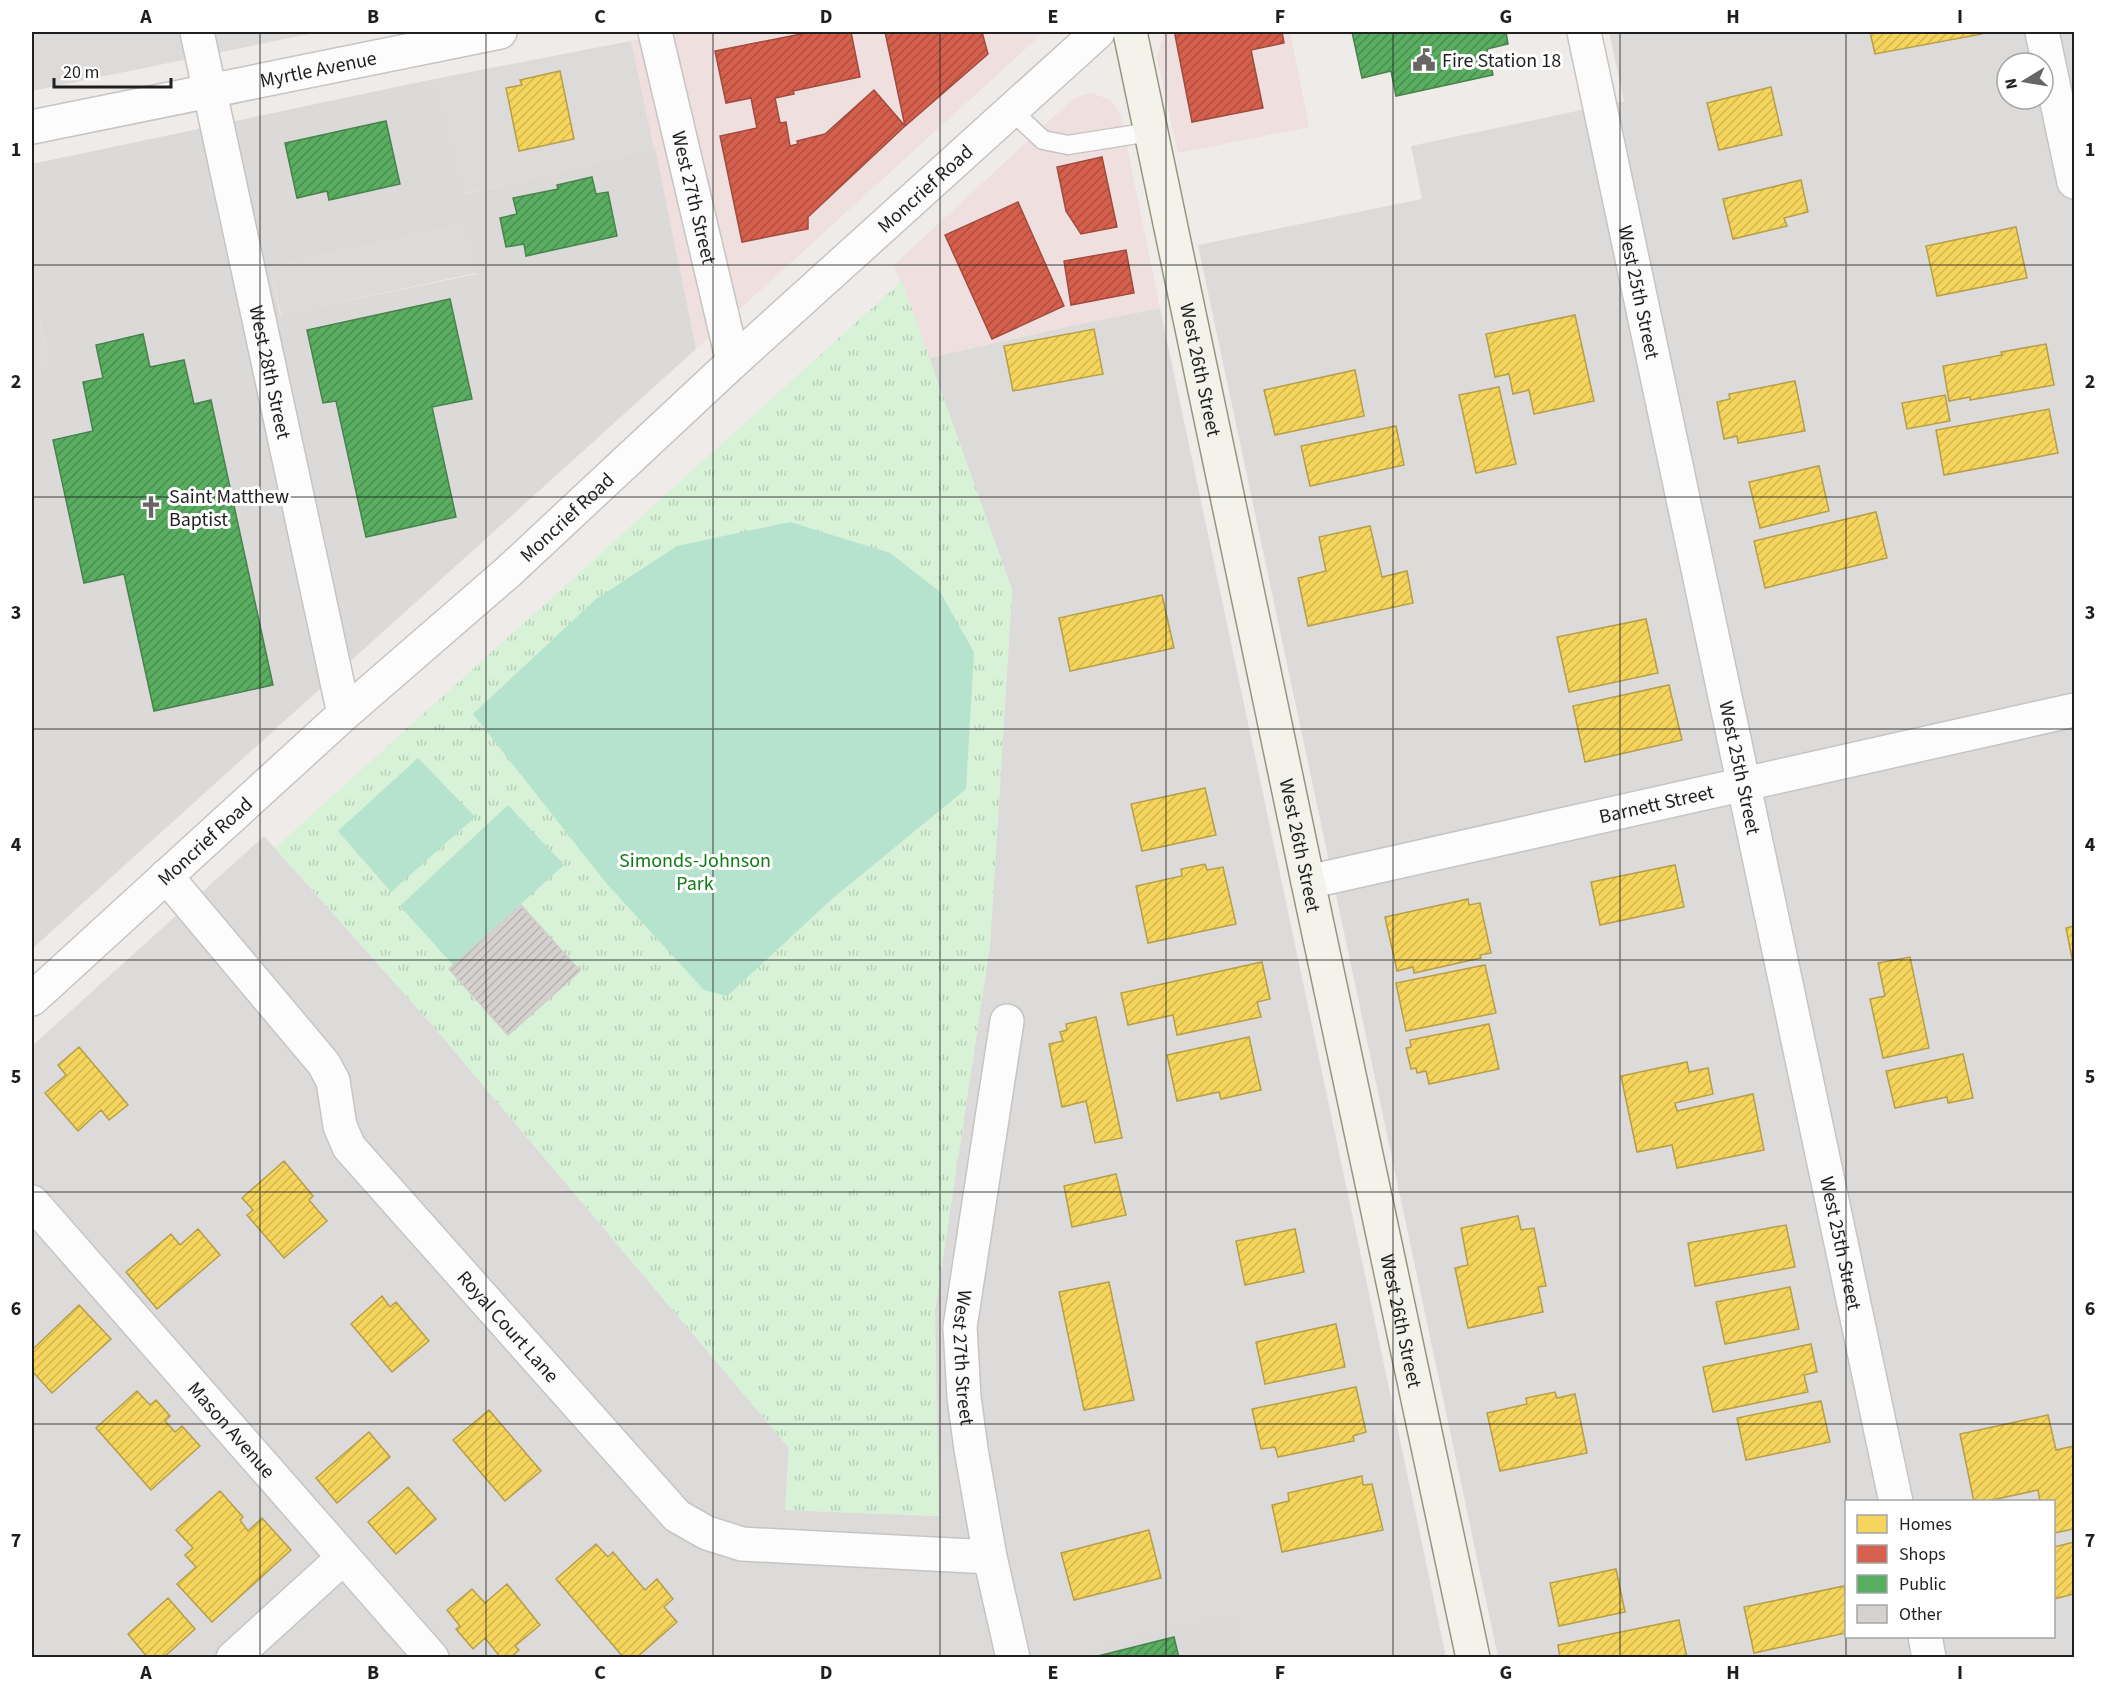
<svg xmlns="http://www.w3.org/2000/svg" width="2106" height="1689" viewBox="0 0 2106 1689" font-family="'Source Sans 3',sans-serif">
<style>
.residential{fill:#dddbd9;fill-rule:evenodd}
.commercial{fill:#efdfde}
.religious{fill:#dcdad9;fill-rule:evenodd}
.park{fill:url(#park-tufts)}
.pitch{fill:#b5e3ce}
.parking{fill:#dedcdb}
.homes{fill:url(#homes-hatch);stroke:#b69e4a;stroke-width:1.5}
.shops{fill:url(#shops-hatch);stroke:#9f4c3f;stroke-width:1.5}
.public{fill:url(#public-hatch);stroke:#48834d;stroke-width:1.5}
.building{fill:url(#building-hatch);stroke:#d1cdca;stroke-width:1.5}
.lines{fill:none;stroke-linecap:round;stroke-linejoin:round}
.service-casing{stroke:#c6c5c4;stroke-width:21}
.minor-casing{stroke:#c6c5c4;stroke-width:36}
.tertiary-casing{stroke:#c6c5c4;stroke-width:36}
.secondary-casing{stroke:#969680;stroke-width:36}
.service{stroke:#fcfcfc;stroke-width:18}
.minor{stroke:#fcfcfc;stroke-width:33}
.tertiary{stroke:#fcfcfc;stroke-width:33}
.secondary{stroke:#f3f3eb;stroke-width:33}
.grid{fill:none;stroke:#1f1f1f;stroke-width:1.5;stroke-opacity:0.55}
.labels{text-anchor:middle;stroke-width:6;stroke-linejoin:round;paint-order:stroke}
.poi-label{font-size:20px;fill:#1f1f1f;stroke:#fff;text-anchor:start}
.street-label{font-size:20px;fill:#1f1f1f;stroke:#fff}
.park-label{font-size:20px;fill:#0f7c16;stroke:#fff}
.neatline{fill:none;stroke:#1f1f1f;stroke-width:2}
.grid-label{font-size:20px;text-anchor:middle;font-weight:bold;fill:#1f1f1f}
</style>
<defs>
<pattern id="park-tufts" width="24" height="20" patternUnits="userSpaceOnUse" patternTransform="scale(1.5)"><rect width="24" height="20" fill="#d7f2d6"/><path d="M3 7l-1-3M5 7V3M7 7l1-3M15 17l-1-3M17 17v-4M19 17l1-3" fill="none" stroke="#b8cfb7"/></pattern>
<pattern id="homes-hatch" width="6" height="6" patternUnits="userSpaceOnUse" patternTransform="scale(1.5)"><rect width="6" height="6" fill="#f6d55c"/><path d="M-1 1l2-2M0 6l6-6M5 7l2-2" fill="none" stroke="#d2b650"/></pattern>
<pattern id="shops-hatch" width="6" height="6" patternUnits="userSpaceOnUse" patternTransform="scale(1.5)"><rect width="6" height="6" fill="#d6604d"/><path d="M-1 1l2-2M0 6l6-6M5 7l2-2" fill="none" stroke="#ad4f3f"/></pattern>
<pattern id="public-hatch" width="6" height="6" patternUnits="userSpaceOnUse" patternTransform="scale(1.5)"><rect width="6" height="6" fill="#5aae61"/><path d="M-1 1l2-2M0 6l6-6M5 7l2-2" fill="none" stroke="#4a8d4f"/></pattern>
<pattern id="building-hatch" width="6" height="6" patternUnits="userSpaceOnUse" patternTransform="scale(1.5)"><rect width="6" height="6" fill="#d4d1cf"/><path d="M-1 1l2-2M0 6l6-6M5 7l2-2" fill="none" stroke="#b6b3b1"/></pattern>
</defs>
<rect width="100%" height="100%" fill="#eeebe8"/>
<path class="residential" d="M32 32H319L32 91Z
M1609 32H2074V1657H1498L1198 245 1422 199 1411 146 1624 101ZM2007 63H2043V99H2007ZM1846 1502H2054V1636H1846Z
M631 41 655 148 460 195 434 79Z
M464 225 476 273 281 315 270 267Z
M32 276 49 367 32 371Z
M1160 308 1446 1657H32V1046L264 836 434 1027 789 1448 785 1510 938 1516 935 1311 990 945 1012 590 929 358 1070 326Z"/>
<path class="commercial" d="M675 32H1044L696 349 631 41Z
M1164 32H1290L1309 127 1178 153 1157 58Z
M1091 93 1111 100 1120 113 1160 308 1070 326 929 358 894 265 1074 98Z"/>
<path class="religious" d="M434 79 461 195 655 148 696 349 32 949V371L49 367 32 276V164ZM464 225 476 274 280 315 270 267Z
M1234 1614 1244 1657 1053 1658Z"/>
<path class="park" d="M902 281 1012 590 990 945 935 1311 939 1516 785 1510 789 1448 434 1027 275 848Z"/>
<path class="pitch" d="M790 522 890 553 940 592 974 652 966 789 833 898 727 996 704 990 607 884 473 714 596 599 677 546Z
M418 758 475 817 391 892 338 831Z
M508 805 564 865 453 965 400 906Z"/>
<path class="parking" d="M268 852 402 999 353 1044 226 891Z"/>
<path class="homes" d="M1870 32H1982V34L1875 54Z
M560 71 574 139 519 151 506 88 522 85 520 80Z
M1771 87 1782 135 1719 150 1707 103Z
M1801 180 1808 212 1784 218 1787 226 1733 239 1723 199Z
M2016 227 2027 278 1937 296 1926 246Z
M1575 315 1594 401 1534 414 1529 390 1513 394 1509 374 1495 377 1486 334Z
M1094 329 1103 374 1013 391 1004 346Z
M2046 344 2054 385 1970 400V397L1949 401 1943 366 2002 355 2001 352Z
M1355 370 1364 416 1275 435 1264 390Z
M1795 381 1805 431 1738 443 1737 436 1724 439 1717 402 1730 399 1729 394Z
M1499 387 1516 464 1476 473 1459 395Z
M1945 395 1950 421 1907 429 1902 403Z
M2049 409 2058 453 1944 475 1936 430Z
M1396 426 1404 465 1310 486 1301 446Z
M1819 466 1829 511 1760 528 1749 482Z
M1876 512 1887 558 1765 588 1754 541Z
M1370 526 1382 577 1407 571 1413 603 1308 626 1298 578 1326 571 1319 537Z
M1162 595 1174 648 1070 671 1059 618Z
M1646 619 1658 673 1569 692 1557 637Z
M1669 685 1682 740 1585 762 1573 706Z
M1205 788 1216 835 1142 851 1131 804Z
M1205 864 1207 870 1223 867 1236 924 1148 943 1136 886 1182 876 1181 869Z
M1675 865 1684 907 1600 925 1591 882Z
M1468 899 1469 905 1480 903 1491 953 1480 955 1481 958 1414 973 1413 967 1397 971 1385 917Z
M2074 926V968L2066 928Z
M1910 957 1929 1048 1883 1058 1870 999 1885 996 1878 963Z
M1262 962 1270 999 1257 1002 1261 1017 1177 1035 1173 1015 1128 1025 1121 993Z
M1485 965 1496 1013 1406 1031 1396 983Z
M1096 1017 1122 1138 1095 1143 1086 1101 1062 1107 1049 1044 1063 1041 1060 1032 1067 1030 1066 1024Z
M1489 1024 1499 1069 1429 1084 1426 1071 1417 1073 1416 1068 1411 1069 1406 1048 1411 1047 1410 1040Z
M1249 1037 1261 1090 1221 1099 1219 1092 1177 1101 1167 1055Z
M79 1047 128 1105 109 1120 101 1110 78 1131 45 1093 66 1075 58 1065Z
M1963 1054 1973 1098 1948 1103 1947 1097 1895 1108 1886 1071Z
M1687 1062 1689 1072 1708 1068 1713 1094 1675 1103 1677 1111 1753 1094 1764 1150 1677 1168 1672 1145 1637 1152 1621 1076Z
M284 1161 313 1196 309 1200 327 1221 284 1258 247 1215 253 1210 242 1198Z
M1116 1174 1126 1215 1072 1227 1064 1186Z
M1518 1216 1521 1230 1534 1228 1546 1286 1538 1287 1543 1312 1468 1328 1455 1268 1468 1265 1461 1228Z
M1786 1225 1795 1267 1695 1286 1688 1243Z
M198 1229 220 1255 157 1309 126 1272 171 1234 180 1245Z
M1295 1229 1304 1272 1245 1285 1236 1241Z
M1109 1282 1134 1400 1084 1410 1059 1292Z
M1790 1287 1799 1329 1725 1344 1716 1302Z
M382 1296 390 1307 396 1302 429 1341 392 1372 351 1324Z
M79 1305 111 1339 52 1393 32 1371V1350Z
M1336 1324 1345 1367 1265 1384 1256 1342Z
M1811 1344 1817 1372 1804 1375 1808 1392 1713 1412 1703 1367Z
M1356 1387 1366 1432 1353 1436 1354 1441 1278 1457 1275 1447 1261 1449 1252 1409Z
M137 1391 150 1405 156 1400 170 1416 165 1421 175 1432 182 1426 200 1446 151 1490 96 1428Z
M1555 1392 1557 1398 1575 1394 1587 1453 1500 1471 1487 1413 1527 1404 1526 1398Z
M1821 1401 1830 1442 1746 1460 1737 1418Z
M489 1410 541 1471 505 1501 453 1440Z
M2048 1415 2056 1450 2074 1446V1529L2054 1533V1502H2040L2038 1490 1983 1502H1974L1960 1434Z
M369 1432 390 1457 337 1503 316 1478Z
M1362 1476 1363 1485 1372 1484 1383 1530 1282 1552 1272 1505 1289 1501 1288 1493Z
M408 1487 436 1519 396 1554 368 1522Z
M220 1491 243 1517 240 1520 248 1531 262 1518 291 1550 212 1622 177 1584 196 1567 185 1555 193 1548 176 1530Z
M1149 1530 1161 1578 1074 1600 1061 1553Z
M2074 1542V1594L2054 1599V1547Z
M596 1544 608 1557 613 1552 645 1590 657 1579 673 1599 664 1607 677 1622 636 1658H624L556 1579Z
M1616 1569 1625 1612 1559 1626 1550 1583Z
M507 1584 540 1625 515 1646 519 1650 510 1658H501L485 1638 473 1649 456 1629 460 1626 447 1610 472 1589 485 1603Z
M1844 1586 1846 1598V1633L1754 1653 1744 1607Z
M168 1598 195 1629 163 1658H148L128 1634Z
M1679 1620 1687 1658H1560L1558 1645Z"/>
<path class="shops" d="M811 32H851L860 77 793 91 794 94 775 98 780 123 786 122 790 146 798 144 797 141 825 134 874 90 905 126 808 217V229L742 242 720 136 757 128 751 98 726 103 715 51Z
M885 32H982L988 54 905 126Z
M1178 32H1282L1284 43 1251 50 1263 108 1192 122 1175 35Z
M1102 157 1117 227 1081 234 1066 211 1057 167Z
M1018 202 1064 306 992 339 945 235Z
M1126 250 1134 293 1071 305 1064 261Z"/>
<path class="public" d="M1352 32H1506L1508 44 1487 49 1493 75 1396 96 1391 71 1362 78Z
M386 121 400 184 329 200 327 191 297 198 285 143Z
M592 177 596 194 608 192 617 236 526 256 524 244 506 247 500 218 517 214 513 198 558 189 557 185Z
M450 299 472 399 432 407 456 517 366 537 336 401 323 403 307 330Z
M143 334 150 367 184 360 194 404 211 400 273 685 154 711 124 574 84 583 53 440 93 431 83 382 103 378 96 345Z
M1174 1637 1179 1658H1090Z"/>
<path class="building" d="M521 905 580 971 508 1035 449 969Z"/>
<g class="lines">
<g class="service-casing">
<path id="service" d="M1011 110 1043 140 1068 145 1150 132"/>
</g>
<g class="minor-casing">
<g id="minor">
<path id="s1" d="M197 32 344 714"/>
<path id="s2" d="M655 32 733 362"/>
<path id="s3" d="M1584 32 1896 1502"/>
<path d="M2042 32 2074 182"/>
<path id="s4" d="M166 876 324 1064 333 1081 340 1126 349 1147 677 1516 707 1533 742 1544 990 1557"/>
<path id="s5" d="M1308 882 2074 710"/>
<path id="s6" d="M1007 1021 960 1327 964 1397 971 1449 990 1557 1013 1658"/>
<path id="s7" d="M32 1202 432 1658"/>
<path d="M1925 1636 1929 1658"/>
<path d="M233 1658 343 1558"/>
</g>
</g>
<g class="tertiary-casing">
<g id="tertiary">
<path id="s8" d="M32 127 500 32"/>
<path id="s9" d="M32 999 344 714 508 572 733 362 1098 32"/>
</g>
</g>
<g class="secondary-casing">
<g id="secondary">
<path id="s10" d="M1130 32 1308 882 1473 1658"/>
</g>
</g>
<use href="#service" class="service"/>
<use href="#minor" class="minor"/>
<use href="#tertiary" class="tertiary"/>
<use href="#secondary" class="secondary"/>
</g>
<path class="grid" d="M260 32V1658M486 32V1658M713 32V1658M940 32V1658M1166 32V1658M1393 32V1658M1620 32V1658M1846 32V1658M32 265H2074M32 497H2074M32 729H2074M32 960H2074M32 1192H2074M32 1424H2074"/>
<defs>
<g id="civic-bare" transform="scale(1.8)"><path d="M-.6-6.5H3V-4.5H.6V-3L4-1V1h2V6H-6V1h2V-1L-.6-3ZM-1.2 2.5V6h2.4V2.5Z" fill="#676665" stroke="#fff" stroke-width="2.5" paint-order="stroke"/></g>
<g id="church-bare" transform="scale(1.8)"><path d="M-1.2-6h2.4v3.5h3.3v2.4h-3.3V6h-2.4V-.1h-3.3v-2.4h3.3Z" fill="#676665" stroke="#fff" stroke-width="2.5" paint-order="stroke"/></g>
</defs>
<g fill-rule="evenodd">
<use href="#civic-bare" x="1424" y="60"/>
<use href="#church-bare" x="151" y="507"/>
</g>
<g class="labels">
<g class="poi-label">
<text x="1442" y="67">Fire Station 18</text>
<text x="169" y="503">Saint Matthew<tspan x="169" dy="23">Baptist</tspan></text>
</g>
<g class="street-label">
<text dy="7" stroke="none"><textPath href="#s8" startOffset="292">Myrtle Avenue</textPath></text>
<text dy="7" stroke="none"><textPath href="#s9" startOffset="1206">Moncrief Road</textPath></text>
<text dy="7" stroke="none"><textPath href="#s2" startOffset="170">West 27th Street</textPath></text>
<text dy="7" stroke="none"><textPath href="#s3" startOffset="266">West 25th Street</textPath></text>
<text dy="7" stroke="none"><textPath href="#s10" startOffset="345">West 26th Street</textPath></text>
<text dy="7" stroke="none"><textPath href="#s1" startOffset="348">West 28th Street</textPath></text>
<text dy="7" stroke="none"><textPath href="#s9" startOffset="720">Moncrief Road</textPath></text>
<text dy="7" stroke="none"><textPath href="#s3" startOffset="752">West 25th Street</textPath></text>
<text dy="7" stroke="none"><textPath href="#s5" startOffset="357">Barnett Street</textPath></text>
<text dy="7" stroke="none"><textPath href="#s9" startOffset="234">Moncrief Road</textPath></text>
<text dy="7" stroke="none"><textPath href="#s10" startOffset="831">West 26th Street</textPath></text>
<text dy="7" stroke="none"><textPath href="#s3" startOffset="1238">West 25th Street</textPath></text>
<text dy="7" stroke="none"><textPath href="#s10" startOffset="1317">West 26th Street</textPath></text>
<text dy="7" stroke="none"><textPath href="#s4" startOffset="573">Royal Court Lane</textPath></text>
<text dy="7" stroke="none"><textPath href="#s6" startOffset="340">West 27th Street</textPath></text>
<text dy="7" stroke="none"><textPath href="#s7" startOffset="303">Mason Avenue</textPath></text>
</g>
<g class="park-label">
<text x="695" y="867">Simonds-Johnson<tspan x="695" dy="23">Park</tspan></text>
</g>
</g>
<rect width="2106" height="1689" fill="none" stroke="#ffffff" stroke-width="66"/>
<rect x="1845" y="1500" width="210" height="138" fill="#ffffff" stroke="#a5a5a5" stroke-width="1.5"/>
<rect x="1857" y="1515" width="30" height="18" fill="#f6d55c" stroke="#a5a5a5" stroke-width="1.5"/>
<text x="1899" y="1530" font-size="18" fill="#1f1f1f">Homes</text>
<rect x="1857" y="1545" width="30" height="18" fill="#d6604d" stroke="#a5a5a5" stroke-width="1.5"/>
<text x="1899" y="1560" font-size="18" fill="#1f1f1f">Shops</text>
<rect x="1857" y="1575" width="30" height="18" fill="#5aae61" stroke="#a5a5a5" stroke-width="1.5"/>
<text x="1899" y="1590" font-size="18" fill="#1f1f1f">Public</text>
<rect x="1857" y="1605" width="30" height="18" fill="#d4d1cf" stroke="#a5a5a5" stroke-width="1.5"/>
<text x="1899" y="1620" font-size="18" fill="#1f1f1f">Other</text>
<g transform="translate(2025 81) rotate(259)"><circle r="28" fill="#ffffff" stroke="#a5a5a5" stroke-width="1.5"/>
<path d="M0-4.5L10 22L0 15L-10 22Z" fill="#676665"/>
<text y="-9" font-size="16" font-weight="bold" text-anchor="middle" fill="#1f1f1f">N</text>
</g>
<path d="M54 78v9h117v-9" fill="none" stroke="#1f1f1f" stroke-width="3"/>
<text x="63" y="78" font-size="18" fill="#1f1f1f" stroke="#ffffff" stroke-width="4.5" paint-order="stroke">20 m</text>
<rect x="33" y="33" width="2040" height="1623" class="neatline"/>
<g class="grid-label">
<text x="146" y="23">A</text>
<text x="373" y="23">B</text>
<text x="600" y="23">C</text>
<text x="826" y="23">D</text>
<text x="1053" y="23">E</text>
<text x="1280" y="23">F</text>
<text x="1506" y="23">G</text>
<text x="1733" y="23">H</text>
<text x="1960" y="23">I</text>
<text x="16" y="156">1</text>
<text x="2090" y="156">1</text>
<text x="16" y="388">2</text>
<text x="2090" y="388">2</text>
<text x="16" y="619">3</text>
<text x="2090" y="619">3</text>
<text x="16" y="851">4</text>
<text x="2090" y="851">4</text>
<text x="16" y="1083">5</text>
<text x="2090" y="1083">5</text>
<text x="16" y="1315">6</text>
<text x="2090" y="1315">6</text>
<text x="16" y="1547">7</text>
<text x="2090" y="1547">7</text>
<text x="146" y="1679">A</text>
<text x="373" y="1679">B</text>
<text x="600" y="1679">C</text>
<text x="826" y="1679">D</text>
<text x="1053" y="1679">E</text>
<text x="1280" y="1679">F</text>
<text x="1506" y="1679">G</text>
<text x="1733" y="1679">H</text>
<text x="1960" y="1679">I</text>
</g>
</svg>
